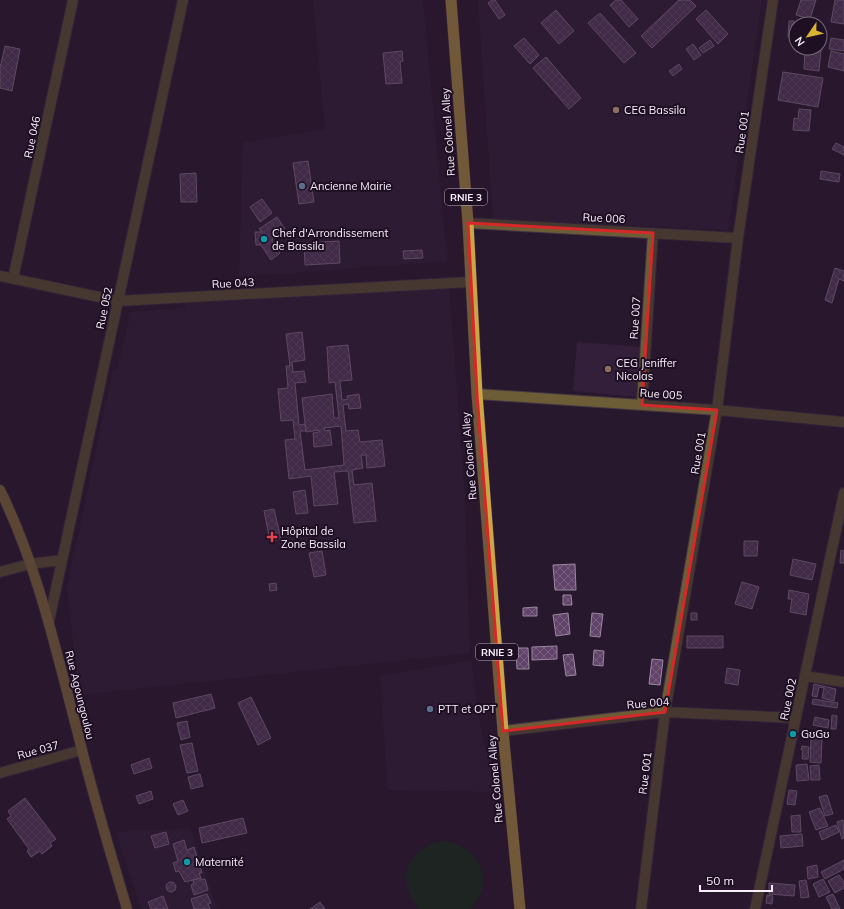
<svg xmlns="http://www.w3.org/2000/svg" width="844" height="909" viewBox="0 0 844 909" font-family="Mulish,sans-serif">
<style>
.built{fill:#341f3a}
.green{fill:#123413}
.building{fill:url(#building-cross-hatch);stroke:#9b86a0}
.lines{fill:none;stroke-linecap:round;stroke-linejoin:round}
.minor-casing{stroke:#413246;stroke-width:12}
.secondary-casing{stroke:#413246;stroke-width:12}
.trunk-casing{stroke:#413246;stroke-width:12}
.minor{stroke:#6c5d36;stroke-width:10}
.secondary{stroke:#997f3f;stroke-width:10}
.trunk{stroke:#caa646;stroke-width:11}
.marked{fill:none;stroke:#d62828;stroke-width:3;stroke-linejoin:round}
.education-dot{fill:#8d6e63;stroke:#1f0f23;stroke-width:1.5}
.service-dot{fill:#5c6f8a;stroke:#1f0f23;stroke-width:1.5}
.culture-dot{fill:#0f9aa8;stroke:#1f0f23;stroke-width:1.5}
.health-dot{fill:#e0444e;stroke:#1f0f23;stroke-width:1.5}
.labels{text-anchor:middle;stroke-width:4;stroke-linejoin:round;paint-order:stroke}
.shield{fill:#1f0f23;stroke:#b8abbb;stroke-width:1}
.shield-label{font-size:10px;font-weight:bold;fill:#f9eefc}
.poi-label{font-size:11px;fill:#f9eefc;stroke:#1f0f23;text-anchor:start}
.street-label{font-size:11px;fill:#f9eefc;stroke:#1f0f23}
</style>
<defs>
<pattern id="building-cross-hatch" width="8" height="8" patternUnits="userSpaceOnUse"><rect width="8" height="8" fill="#614369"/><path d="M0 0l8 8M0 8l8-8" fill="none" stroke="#785e7f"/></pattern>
</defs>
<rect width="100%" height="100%" fill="#28182d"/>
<path class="built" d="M313 0H423L447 261 239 277 243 143 325 129Z
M478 0H762L728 230 493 219Z
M449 286 464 486 470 653 79 695 67 588 113 369 117 370 131 312 185 308V303L330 292Z
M577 342 642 347 638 397 573 391Z
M471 661 483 742 488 749 496 792 388 790 380 676Z
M190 828 217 909H141L116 832Z"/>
<path class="green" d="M442 841C478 843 498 883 470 909H420C394 884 407 847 442 841Z"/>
<path class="building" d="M492 0H495L505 15 499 19 488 3Z
M616 0H621L638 19 629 27 610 5Z
M679 0H690L696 6 652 48 641 36Z
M801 0H816L810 19 796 15Z
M835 0H844V24L831 22Z
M556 10 574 31 559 44 541 23Z
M706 10 728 34 718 44 696 19Z
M600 13 636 53 624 63 588 23Z
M789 21H794L793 38 788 37Z
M524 38 539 55 530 64 514 46Z
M831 38 844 40V51L829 49Z
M710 40 714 46 703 53 699 48Z
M693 44 701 55 694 60 686 49Z
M5 46 20 49 12 91 0 88V68Z
M805 49 821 50 819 71 804 69Z
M402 51 403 61 400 62 402 83 386 84 383 53Z
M831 51 844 54V71L828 67Z
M546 57 581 98 569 109 533 68Z
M679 64 682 69 673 76 669 71Z
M783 72 823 78 818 107 778 100Z
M799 109 811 110 809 131 793 130 794 118 798 119Z
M836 143 844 147V155L832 149Z
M308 161 314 202 299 204 293 163Z
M821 171 840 174 839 182 820 179Z
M196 173 197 202H181L180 174Z
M262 199 272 213 260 222 250 207Z
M277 217 285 229 273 237 272 241 280 253 271 260 261 245H256L255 232H262L259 229Z
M339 241 340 263 305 265 304 243Z
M422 250 423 258 404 259 403 251Z
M835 268 844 271V281L839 279 832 303 825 300Z
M302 332 305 360 292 362 293 372 304 371 306 382 295 383 299 425 305 424 306 431H300L305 470 344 465 341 426 324 428 325 431 330 430 332 445 314 447 313 433 319 432V430L306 432 302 398 332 394 334 418H339L335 382 329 383 327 347 348 345 352 380 340 381 342 400 348 399 347 396 359 394 361 408 349 409 348 404 343 405 346 431 358 430 360 442 382 440 385 466 367 468 366 455H361L363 468 352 470 354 485 372 483 376 521 354 523 348 471 334 472 338 504 314 506 311 476 289 479 285 440 295 439 293 420 281 421 278 389 288 388 286 366H290L286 334Z
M305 490 308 513 296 514 293 492Z
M274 509 281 539 270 541 264 511Z
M744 541H758L757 556H744Z
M841 550 844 551V563H840Z
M322 551 326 575 314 577 309 553Z
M793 559 816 564 812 580 790 575Z
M575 564 576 590H555L553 565Z
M742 582 759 587 752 609 735 604Z
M276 583 277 590 270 591 269 584Z
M789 590 809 594 806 615 790 612 792 599H788Z
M563 595H571L572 605H563Z
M537 607V616H523V608Z
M568 613 570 634 556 636 553 615Z
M592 613 603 614 600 637 590 636Z
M691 613H697V620H691Z
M687 636H723V648H687Z
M557 646V659L532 660V647Z
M516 648H528L529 669H517Z
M594 650 604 651 603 666 593 665Z
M573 654 576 675 566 676 563 655Z
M652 659 663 660 660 685 649 684Z
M727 668 740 670 738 685 725 683Z
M814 684 836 689 834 701 822 698 824 688 819 687 817 697 812 696Z
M211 694 215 708 176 718 173 703Z
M251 697 271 738 258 745 238 703Z
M813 699 838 703 837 708 812 704Z
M832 715 837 716 836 729H831Z
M815 717 829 720 828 728 813 725Z
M187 721 190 737 181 740 177 723Z
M811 738 822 739 821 763 810 762Z
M192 743 198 771 187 773 180 745Z
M802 746 809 747 808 759H802L803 750H801Z
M149 758 152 768 134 774 131 765Z
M807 764 809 780 797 781 796 765Z
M819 765 820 780H811L810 766Z
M200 774 203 786 191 789 188 777Z
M789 790 797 791 795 805 787 804Z
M151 791 153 799 139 804 136 796Z
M827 795 833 814 825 816 819 797Z
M25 798 56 839 50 843 52 846 42 854 40 851 31 857 27 851 29 849 7 819 11 816 8 811Z
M183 800 188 811 178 815 173 804Z
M820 808 828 826 816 830 809 812Z
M800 815 801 832H792L791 816Z
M243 818 247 833 202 843 199 828Z
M843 820 844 838 842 839 837 822Z
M836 825 839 832 822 840 819 832Z
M166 832 169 844 155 848 151 836Z
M802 834 803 846 781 848 780 836Z
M184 840 187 850 194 847 202 873H199L201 878 185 882 179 871 176 872 173 863 178 861 173 844Z
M844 860V869L825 879 821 872Z
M817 865 818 877 808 879 807 867Z
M839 875 844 882V888L835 893 828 881Z
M201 878V880L205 879 208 890 194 895 191 885 194 884 193 880Z
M823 879 830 892 819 897 813 884Z
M806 880 809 897 801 898 799 881Z
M166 887a5 5 0 1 1 10 0a5 5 0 1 1-10 0Z
M769 883 795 885 794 896 769 894Z
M207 894 211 903 208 904 210 909H194L191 899Z
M833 894 840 909H832L826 897Z
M767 895 773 896 772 904 766 903Z
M163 896 168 909H151L148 902Z
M320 902 325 909H310Z"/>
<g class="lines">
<g class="minor-casing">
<path id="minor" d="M468 223 738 238
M0 276 118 301 470 282
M13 279 73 0
M477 394 717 410 844 422
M642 405 653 233
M0 572 30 564 62 560
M49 621 183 0
M805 676 844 682
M503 731 665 712 796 718
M0 773 82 750
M641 909 665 712 717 410 738 238 773 0
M755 909 844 493"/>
</g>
<g class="secondary-casing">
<path id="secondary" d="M0 490C38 567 56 651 78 734 92 793 110 851 127 909"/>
</g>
<g class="trunk-casing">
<path id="trunk" d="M451 0 468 223 477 394 503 731 520 909"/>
</g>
<use href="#minor" class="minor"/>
<use href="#secondary" class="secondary"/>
<use href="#trunk" class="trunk"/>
</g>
<path d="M0 0H844V909H0ZM468 223 653 233 642 405 717 410 665 712 503 731 477 394Z" fill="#28182d" fill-opacity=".55" fill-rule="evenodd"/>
<path class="marked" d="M468 223 653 233 642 405 717 410 665 712 503 731 477 394Z"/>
<g class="education-dot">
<circle cx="616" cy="110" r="4"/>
<circle cx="608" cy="369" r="4"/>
</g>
<g class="service-dot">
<circle cx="302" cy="186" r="4"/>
<circle cx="430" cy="709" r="4"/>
</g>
<g class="culture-dot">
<circle cx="264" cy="239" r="4"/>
<circle cx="793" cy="734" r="4"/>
<circle cx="187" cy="862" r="4"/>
</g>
<path class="health-dot" d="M270 531h4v4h4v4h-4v4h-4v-4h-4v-4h4z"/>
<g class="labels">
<g class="shield">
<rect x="445" y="189" width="42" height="16" rx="3"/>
<rect x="476" y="644" width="42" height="16" rx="3"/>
</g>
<g class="shield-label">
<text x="466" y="201">RNIE 3</text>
<text x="497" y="656">RNIE 3</text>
</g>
<g class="poi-label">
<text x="624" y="114">CEG Bassila</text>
<text x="310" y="190">Ancienne Mairie</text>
<text x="272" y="237">Chef d'Arrondissement<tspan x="272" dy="13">de Bassila</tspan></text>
<text x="616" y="367">CEG Jeniffer<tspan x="616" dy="13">Nicolas</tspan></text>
<text x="281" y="535">Hôpital de<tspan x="281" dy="13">Zone Bassila</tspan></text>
<text x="438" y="713">PTT et OPT</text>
<text x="801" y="738">GʊGʊ</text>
<text x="195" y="866">Maternité</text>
</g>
<g class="street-label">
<text transform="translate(448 132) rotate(-94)" y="4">Rue Colonel Alley</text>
<text transform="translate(742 132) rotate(-82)" y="4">Rue 001</text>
<text transform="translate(32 137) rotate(-78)" y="4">Rue 046</text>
<text transform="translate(604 218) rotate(3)" y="4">Rue 006</text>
<text transform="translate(233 283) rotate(-3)" y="4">Rue 043</text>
<text transform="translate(104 308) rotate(-78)" y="4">Rue 052</text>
<text transform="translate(635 318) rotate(-86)" y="4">Rue 007</text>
<text transform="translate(661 394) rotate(4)" y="4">Rue 005</text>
<text transform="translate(698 453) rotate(-80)" y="4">Rue 001</text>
<text transform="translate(469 456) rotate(-95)" y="4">Rue Colonel Alley</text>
<text transform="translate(80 695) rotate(76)" y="4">Rue Agoungoulou</text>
<text transform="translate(788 699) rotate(-78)" y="4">Rue 002</text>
<text transform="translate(648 703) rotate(-5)" y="4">Rue 004</text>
<text transform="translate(38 750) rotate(-15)" y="4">Rue 037</text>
<text transform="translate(645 773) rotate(-83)" y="4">Rue 001</text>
<text transform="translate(495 779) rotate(-95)" y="4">Rue Colonel Alley</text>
</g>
</g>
<g transform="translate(808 36) rotate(236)"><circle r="19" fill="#1f0f23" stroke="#76687a"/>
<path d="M0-3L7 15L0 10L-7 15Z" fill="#d9b334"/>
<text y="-6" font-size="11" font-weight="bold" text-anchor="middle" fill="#f9eefc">N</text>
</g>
<path d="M700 885v6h72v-6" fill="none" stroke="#f9eefc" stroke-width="2"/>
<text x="706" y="885" font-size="12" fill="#f9eefc" stroke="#1f0f23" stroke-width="3" paint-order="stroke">50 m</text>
</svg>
